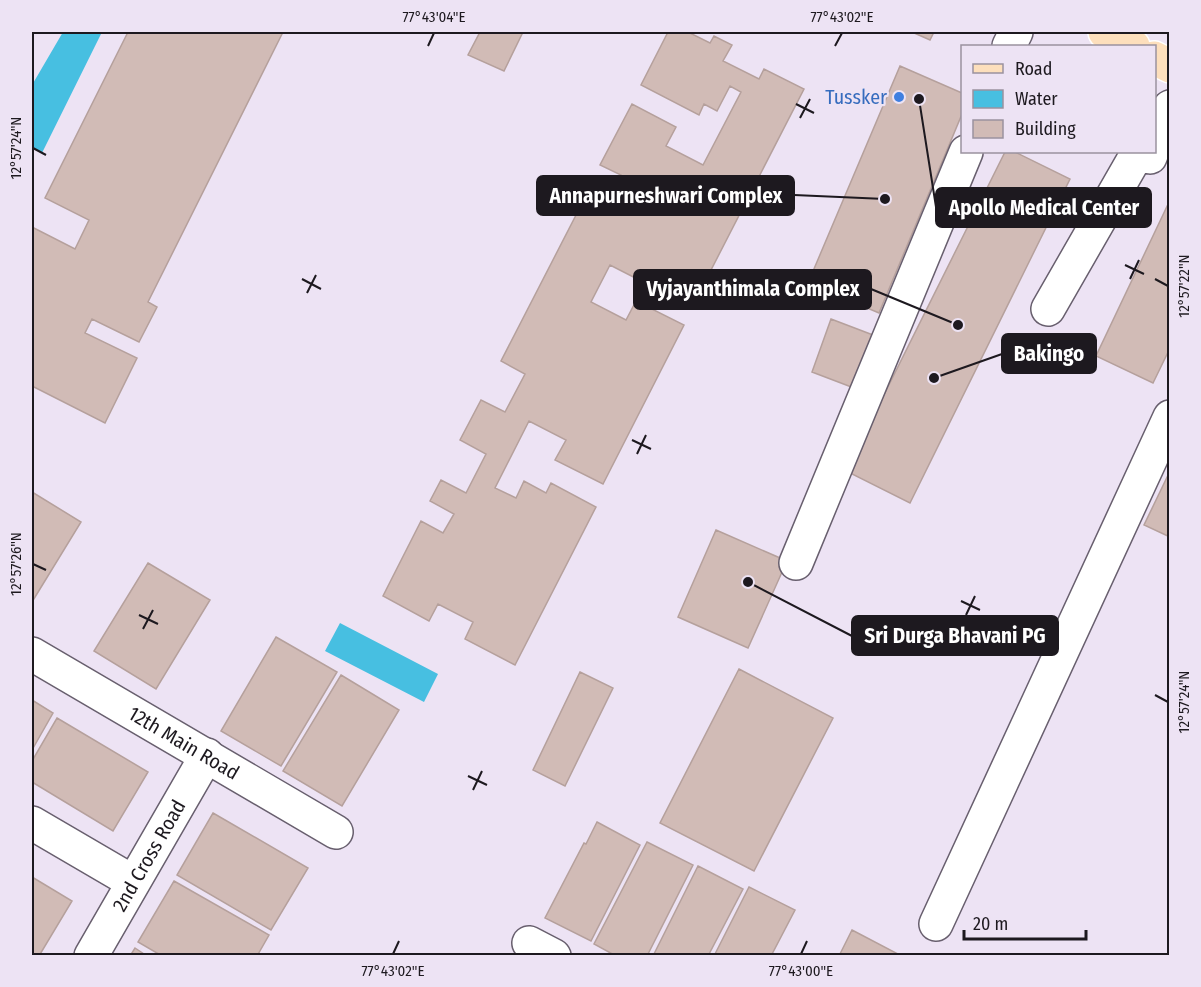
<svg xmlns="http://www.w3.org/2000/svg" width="1201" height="987" viewBox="0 0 1201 987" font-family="'Fira Sans Condensed',sans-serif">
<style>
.water{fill:#47bfe1}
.building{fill:#d1bbb6;stroke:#b5a09c;stroke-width:1.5}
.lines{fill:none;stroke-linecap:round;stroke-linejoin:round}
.minor-casing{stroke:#685f6e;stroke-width:36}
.major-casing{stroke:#fff;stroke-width:36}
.minor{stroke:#fff;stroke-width:33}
.major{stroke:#fddfbc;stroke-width:33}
.ticks{fill:none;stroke:#1d191f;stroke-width:2}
.shop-dot{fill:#3f7fe0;stroke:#ede3f4;stroke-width:2}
.labels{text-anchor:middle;stroke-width:4.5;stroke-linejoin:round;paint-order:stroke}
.shop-label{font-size:20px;fill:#366cbe;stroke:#ede3f4;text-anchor:end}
.street-label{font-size:20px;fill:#1d191f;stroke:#ede3f4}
.leader{fill:none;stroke:#1d191f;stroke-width:2}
.callout-dot{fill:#1d191f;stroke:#ede3f4;stroke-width:2}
.callout{fill:#1d191f;stroke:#1d191f;stroke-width:2}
.callout-label{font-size:21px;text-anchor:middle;font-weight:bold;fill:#fff}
.neatline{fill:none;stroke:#1d191f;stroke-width:2}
.ticks-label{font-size:15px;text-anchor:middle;fill:#1d191f}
</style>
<rect width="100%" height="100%" fill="#ede3f4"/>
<path class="water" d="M63 32H102L42 153 32 148V85Z
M340 623 438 674 424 702 325 651Z"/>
<path class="building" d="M128 32H283L148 302 157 307 139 342 92 319 85 333 137 358 105 423 32 386V227L75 249 89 220 45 198Z
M480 32H523L504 71 468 55Z
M668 32H688L710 43 714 36 732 45 723 61 759 79 764 69 804 89 692 307 610 265 591 302 626 320 636 301 684 325 603 484 555 460 566 440 529 421 495 488 516 498 524 481 546 493 551 483 596 507 515 665 465 639 473 622 438 604 429 621 383 596 421 521 443 533 454 514 430 501 441 480 466 493 486 454 460 440 481 400 505 412 525 374 501 361 592 184 611 194 621 175 600 165 632 104 676 127 666 146 703 165 741 92 730 86 717 111 704 104 699 115 641 85Z
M912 32H934L930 40Z
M900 66 962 93V114L879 313 808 283Z
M1005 152H1015L1070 179 910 503 846 471Z
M1170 200V348L1153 383 1096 356Z
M831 319 873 335 854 388 812 372Z
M1170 471V537L1144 525Z
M32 492 81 522 32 602Z
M716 530 787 561 748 648 678 617Z
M148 563 210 600 156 689 94 651Z
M276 637 337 672 281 766 221 731Z
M739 669 833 718 754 871 660 823Z
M580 672 613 688 565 786 533 770Z
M341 675 399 710 342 806 283 771Z
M32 700 53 713 32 750Z
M57 718 148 772 113 831 32 782V761Z
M213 813 308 868 271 930 177 875Z
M597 822 640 845 591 941 545 918 584 843 586 844Z
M647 842 693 865 647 956H616L594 944Z
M698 866 743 889 708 956H653Z
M32 877 72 901 39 956H32Z
M174 881 269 935 257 956H162L138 942Z
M749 887 795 910 771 956H714Z
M852 930 898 954 897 956H839Z
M135 948 147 956H130Z"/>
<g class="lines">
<g class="minor-casing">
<g id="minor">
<path d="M1009 46 1016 32"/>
<path d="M1154 146 1170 107"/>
<path d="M1048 309 1137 154 1150 157 1152 152"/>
<path d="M796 563 966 152"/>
<path id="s1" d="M32 654 336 832"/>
<path d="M32 823 133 882"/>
<path d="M936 924 1170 417"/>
<path d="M529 943 554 956"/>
<path id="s2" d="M91 956 207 755"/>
</g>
</g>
<g class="major-casing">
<path id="major" d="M1105 32 1133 46
M1154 58 1170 66"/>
</g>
<use href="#minor" class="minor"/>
<use href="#major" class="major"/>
</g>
<path class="ticks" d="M428 46 434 33M835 46 842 33M796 104 814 113M800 118 810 99M33 148 46 155M1125 265 1144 274M302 279 321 289M1130 279 1139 260M1155 279 1168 286M307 293 316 275M632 440 651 449M637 454 646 435M33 564 46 570M961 601 980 610M139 615 158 624M966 615 975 596M143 629 153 610M1155 695 1168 702M468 776 487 785M473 790 482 771M393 954 399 941M801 954 807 941"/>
<circle class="shop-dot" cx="899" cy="97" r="6"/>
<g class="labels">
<g class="shop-label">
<text x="887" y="104">Tussker</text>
</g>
<g class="street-label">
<text dy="7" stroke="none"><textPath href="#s1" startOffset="176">12th Main Road</textPath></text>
<text dy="7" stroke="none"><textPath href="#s2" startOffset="116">2nd Cross Road</textPath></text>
</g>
</g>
<path class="leader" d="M885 199L794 195M919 99L936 207M958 325L871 289M934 378L1002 354M748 582L852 636"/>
<g class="callout-dot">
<circle cx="885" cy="199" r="6"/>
<circle cx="919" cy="99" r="6"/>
<circle cx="958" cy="325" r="6"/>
<circle cx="934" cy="378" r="6"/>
<circle cx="748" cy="582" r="6"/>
</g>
<g class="callout">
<rect x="537" y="176" width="257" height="39" rx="6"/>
<rect x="936" y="188" width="215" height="39" rx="6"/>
<rect x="634" y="270" width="237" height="39" rx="6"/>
<rect x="1002" y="334" width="94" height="39" rx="6"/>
<rect x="852" y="616" width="206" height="39" rx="6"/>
</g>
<g class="callout-label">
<text x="666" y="203">Annapurneshwari Complex</text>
<text x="1044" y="215">Apollo Medical Center</text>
<text x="753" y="296">Vyjayanthimala Complex</text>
<text x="1049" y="361">Bakingo</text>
<text x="955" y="643">Sri Durga Bhavani PG</text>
</g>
<rect width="1201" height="987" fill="none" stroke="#ede3f4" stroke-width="66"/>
<rect x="961" y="45" width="195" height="108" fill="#ede3f4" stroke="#9a929f" stroke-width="1.5"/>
<rect x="973" y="64" width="30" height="9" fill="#fddfbc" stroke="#9a929f" stroke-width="1.5"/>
<text x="1015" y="75" font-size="18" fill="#1d191f">Road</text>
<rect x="973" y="90" width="30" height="18" fill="#47bfe1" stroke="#9a929f" stroke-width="1.5"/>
<text x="1015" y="105" font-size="18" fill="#1d191f">Water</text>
<rect x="973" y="120" width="30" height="18" fill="#d1bbb6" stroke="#9a929f" stroke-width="1.5"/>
<text x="1015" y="135" font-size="18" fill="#1d191f">Building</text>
<path d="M964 930v9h122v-9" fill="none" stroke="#1d191f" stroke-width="3"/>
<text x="973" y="930" font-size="18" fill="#1d191f" stroke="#ede3f4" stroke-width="4.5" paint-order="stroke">20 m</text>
<rect x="33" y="33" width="1135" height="921" class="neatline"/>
<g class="ticks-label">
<text x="434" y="22">77°43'04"E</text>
<text x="842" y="22">77°43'02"E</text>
<text transform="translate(16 148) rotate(-90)" y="5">12°57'24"N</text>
<text transform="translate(1184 286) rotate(-90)" y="5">12°57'22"N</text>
<text transform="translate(16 564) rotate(-90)" y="5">12°57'26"N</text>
<text transform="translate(1184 702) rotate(-90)" y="5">12°57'24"N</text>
<text x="393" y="976">77°43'02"E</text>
<text x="801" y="976">77°43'00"E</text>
</g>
</svg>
